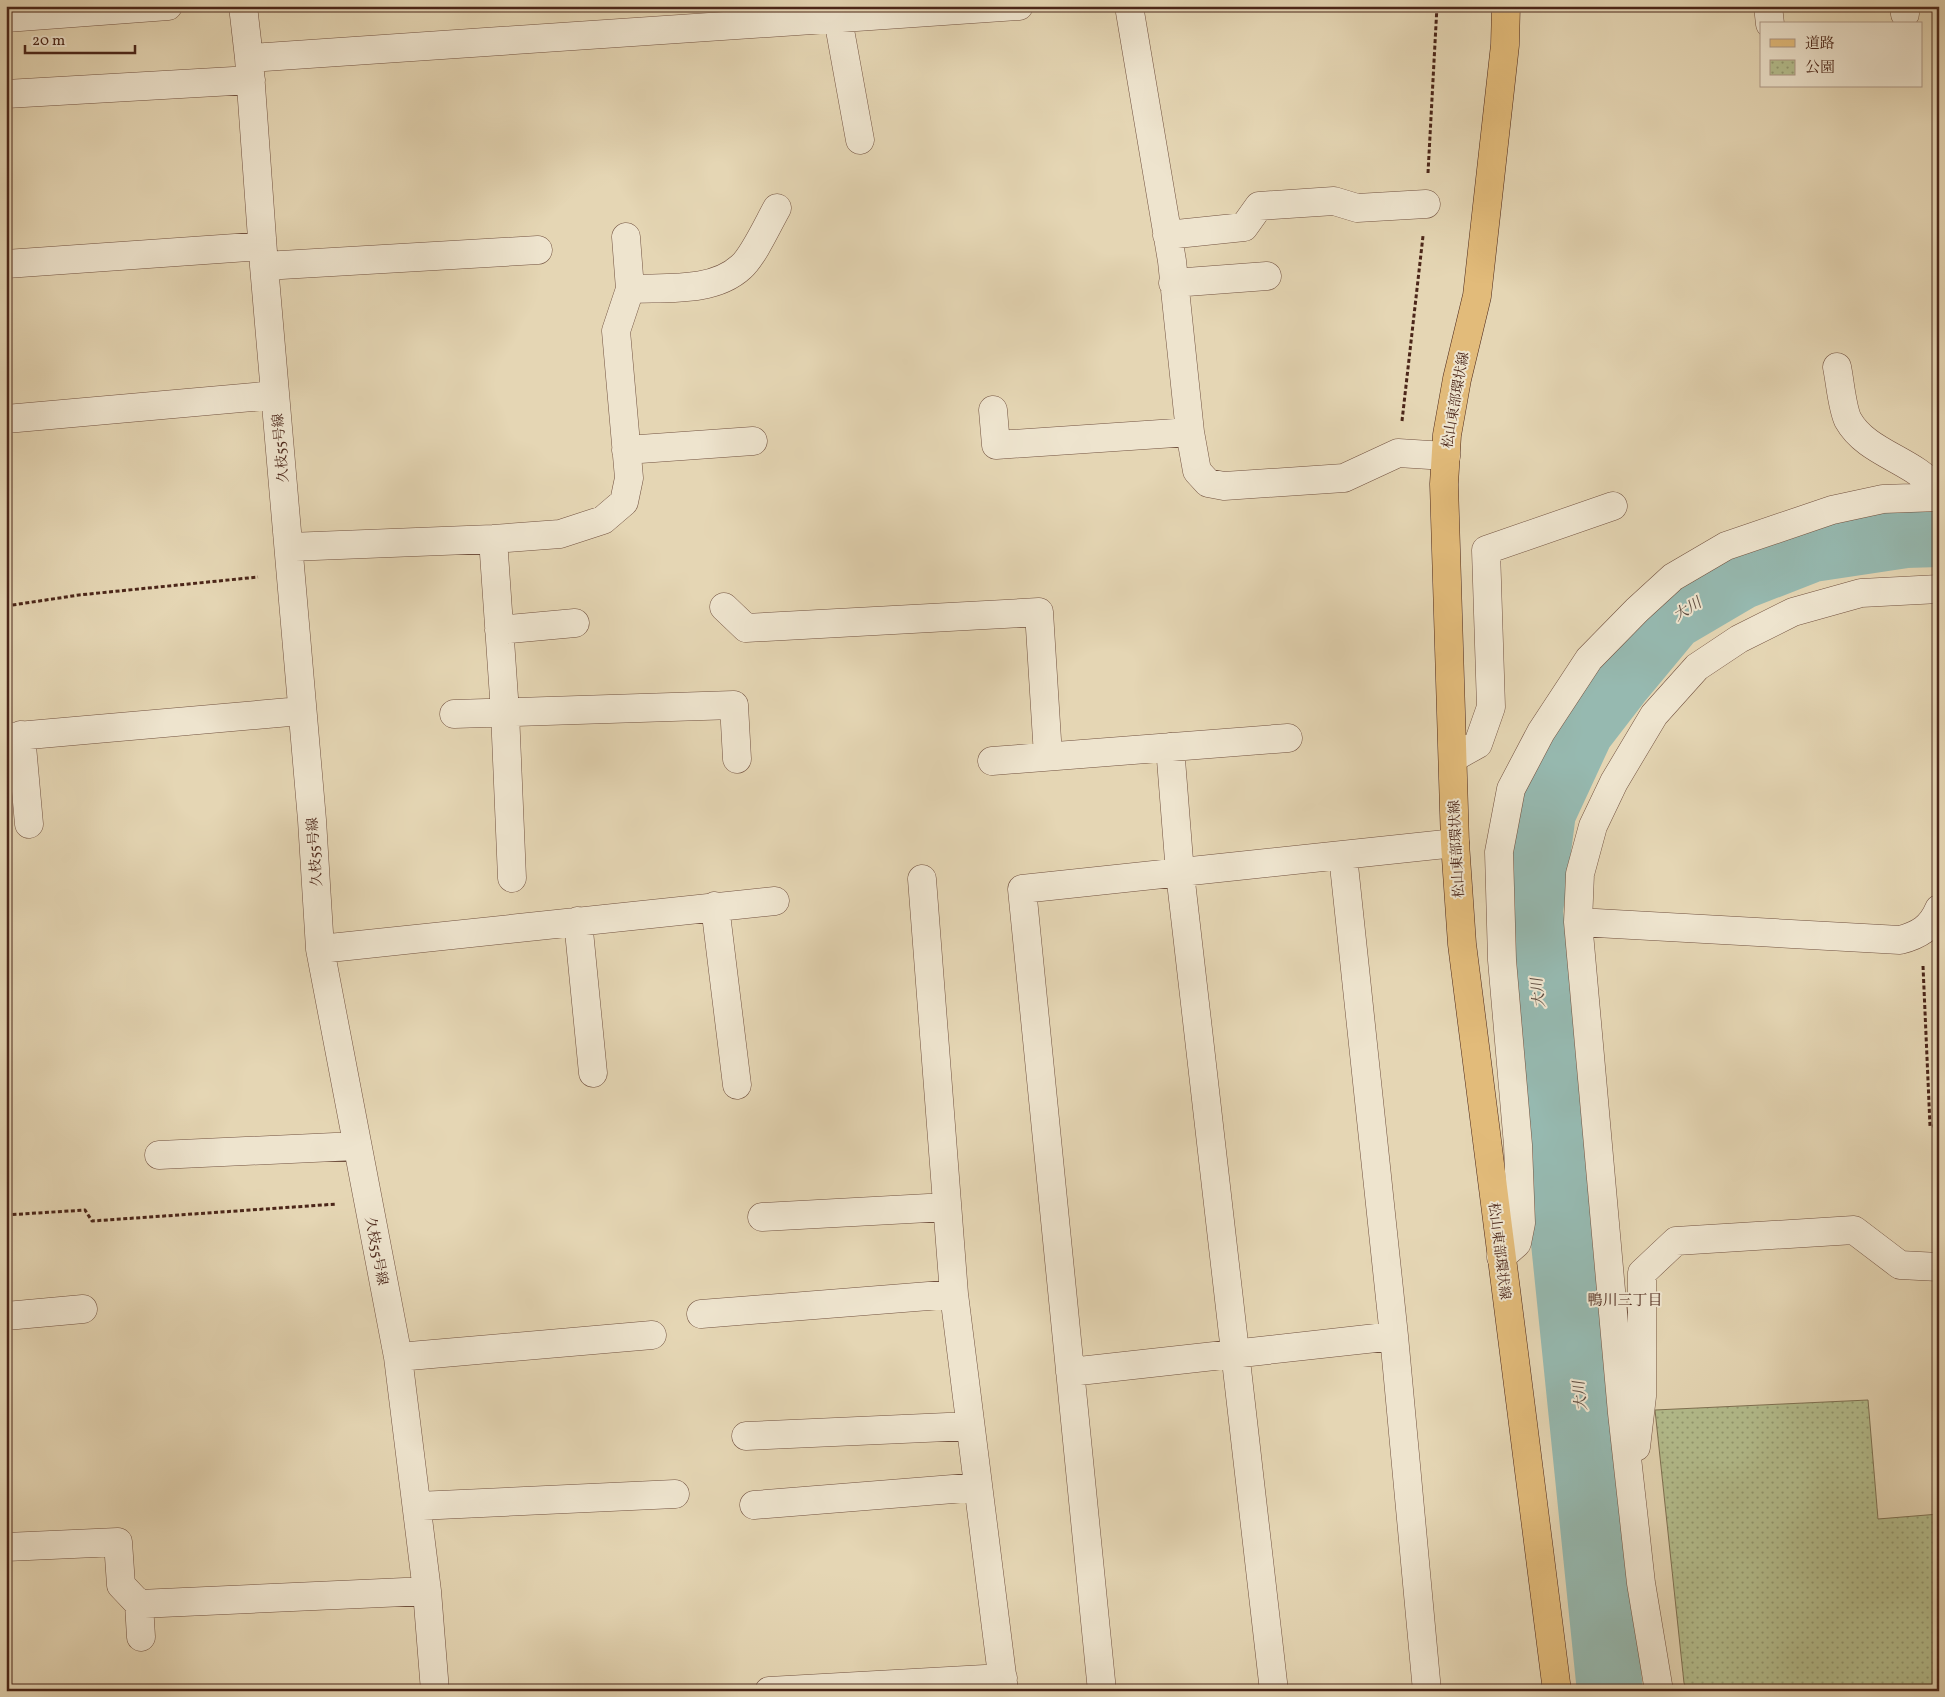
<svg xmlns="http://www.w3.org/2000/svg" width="1945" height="1697" viewBox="0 0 1945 1697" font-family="Vollkorn,'Noto Serif JP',serif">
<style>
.park{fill:url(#park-dots);stroke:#807254}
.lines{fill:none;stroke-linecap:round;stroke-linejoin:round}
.river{stroke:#96b9b0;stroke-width:66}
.minor-casing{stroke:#725240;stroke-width:29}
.primary-casing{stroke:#4b2619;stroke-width:29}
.path{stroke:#4b2619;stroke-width:3;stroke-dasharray:4 2.5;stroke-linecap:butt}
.minor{stroke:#eee4ce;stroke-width:28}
.primary{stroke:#e2bb7a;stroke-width:28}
.labels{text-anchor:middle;stroke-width:4;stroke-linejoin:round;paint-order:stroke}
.street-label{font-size:14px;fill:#4b2619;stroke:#eee4ce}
.water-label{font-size:15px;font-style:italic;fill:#5e4b3f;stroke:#eee4ce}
.neighbourhood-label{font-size:15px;fill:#4b2619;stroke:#eee4ce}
</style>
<defs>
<pattern id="park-dots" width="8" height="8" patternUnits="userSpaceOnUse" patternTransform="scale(1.25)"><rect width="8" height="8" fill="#b4be8e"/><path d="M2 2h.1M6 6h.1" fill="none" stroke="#949a73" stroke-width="1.8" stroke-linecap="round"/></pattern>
</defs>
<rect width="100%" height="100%" fill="#e5d6b4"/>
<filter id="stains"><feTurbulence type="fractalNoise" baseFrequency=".004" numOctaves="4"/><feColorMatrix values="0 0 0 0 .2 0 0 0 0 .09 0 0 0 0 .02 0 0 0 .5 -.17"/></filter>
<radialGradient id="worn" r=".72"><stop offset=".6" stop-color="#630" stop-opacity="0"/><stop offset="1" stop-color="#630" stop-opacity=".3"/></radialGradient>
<path class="park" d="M1868 1400 1878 1519 1939 1514V1691H1688L1684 1683 1655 1410Z"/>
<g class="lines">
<path class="river" d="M1610 1691 1530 911 1543 812 1581 730 1618 682 1672 617 1740 577 1812 549 1905 535 1939 534"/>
<g class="minor-casing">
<path id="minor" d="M243 6 249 58 264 266 312 820 320 949 398 1357 427 1591 435 1691
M1129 6 1172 261 1190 432 1197 471 1208 483 1224 486 1344 478 1398 453 1446 456
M1768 6 1770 24
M1904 6 1905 14
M6 18 168 6
M838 19 860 140
M249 58 1019 6
M6 94 251 80
M1167 235 1244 227 1259 206 1334 201 1357 208 1426 204
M6 264 262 246
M264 266 538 250
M1173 283 1267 276
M630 289C665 287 713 293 741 267 753 257 769 222 777 208
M1837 367C1840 381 1842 408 1848 420 1867 454 1913 459 1939 491
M993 410 996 445 1190 432
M6 419 275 395
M626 450 753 441
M493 539 505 712 512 878
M289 547 493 539 560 534 603 520 624 502 629 478 616 331 630 289 626 237
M724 607 746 628 1039 612 1048 756
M499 630 575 623
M454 714 734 705 737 759
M21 735 29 824
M6 737 301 711
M1170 747 1180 873 1274 1691
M1453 758 1478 744 1491 707 1486 550 1613 506
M992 761 1288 738
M1343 856 1394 1336 1427 1691
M922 879 954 1294 1004 1691
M715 906 737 1085
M578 921 593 1073
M1578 922 1900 940C1919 935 1931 928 1939 909
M320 949 775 901
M159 1155 356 1146
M762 1217 947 1207
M1501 1257 1517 1243 1521 1223 1518 1145 1502 960 1499 852 1511 789 1541 732 1589 659 1637 610 1673 577 1726 546 1832 510 1883 499 1939 497
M701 1314 954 1294
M6 1316 83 1309
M398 1357 652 1335
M1070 1372 1394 1336
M746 1436 970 1426
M1636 1447 1642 1396V1273L1676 1241 1854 1230 1900 1265 1939 1267
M754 1505 978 1487
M417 1506 675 1494
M6 1547 118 1542 121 1585 139 1604 141 1637
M139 1604 427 1591
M769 1691 1003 1678
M1102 1691 1022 889 1455 843
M1659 1691 1641 1583 1622 1413 1578 922 1580 874 1593 826 1614 782 1654 715 1697 667 1739 639 1793 612 1861 593 1939 589"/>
</g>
<g class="primary-casing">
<path id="primary" d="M1506 6 1505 45 1477 296 1457 379 1447 435 1444 484 1455 843 1462 944 1557 1691"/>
</g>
<path class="path" d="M1428 173 1437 6
M1402 421 1423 236
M6 606 79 595 258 577
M1923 966 1930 1126H1939
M6 1215 85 1210 92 1221 337 1204"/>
<use href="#minor" class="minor"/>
<use href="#primary" class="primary"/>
</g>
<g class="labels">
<g class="street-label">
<text transform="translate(1455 400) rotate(-80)" y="5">松山東部環状線</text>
<text transform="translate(280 448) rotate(-95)" y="5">久枝55号線</text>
<text transform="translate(1456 849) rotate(-93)" y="5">松山東部環状線</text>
<text transform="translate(314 852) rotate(-94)" y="5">久枝55号線</text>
<text transform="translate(377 1251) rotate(79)" y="5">久枝55号線</text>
<text transform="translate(1500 1251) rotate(83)" y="5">松山東部環状線</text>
</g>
<g class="water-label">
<text transform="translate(1687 609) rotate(-32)" y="5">大川</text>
<text transform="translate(1538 993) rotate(-96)" y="5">大川</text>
<text transform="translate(1580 1396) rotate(-96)" y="5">大川</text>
</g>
<g class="neighbourhood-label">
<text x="1625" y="1305">鴨川三丁目</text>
</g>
</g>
<rect width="1945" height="1697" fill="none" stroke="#e5d6b4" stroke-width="25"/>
<rect x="8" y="8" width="1930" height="1682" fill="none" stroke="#4b2619" stroke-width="2.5"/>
<rect x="12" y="12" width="1920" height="1672" fill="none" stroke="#4b2619"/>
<rect x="1760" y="22" width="162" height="65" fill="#eee4ce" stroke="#ad9886"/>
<rect x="1770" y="39" width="25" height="8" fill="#e2bb7a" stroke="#ad9886"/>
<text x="1805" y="48" font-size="15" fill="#4b2619">道路</text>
<rect x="1770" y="60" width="25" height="15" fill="url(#park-dots)" stroke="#ad9886"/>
<text x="1805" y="72" font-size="15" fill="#4b2619">公園</text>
<path d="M25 45v8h110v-8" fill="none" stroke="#4b2619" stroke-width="2.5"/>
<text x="32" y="45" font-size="15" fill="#4b2619" stroke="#eee4ce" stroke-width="4" paint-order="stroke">20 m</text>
<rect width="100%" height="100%" filter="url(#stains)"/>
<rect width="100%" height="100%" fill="url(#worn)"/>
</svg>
